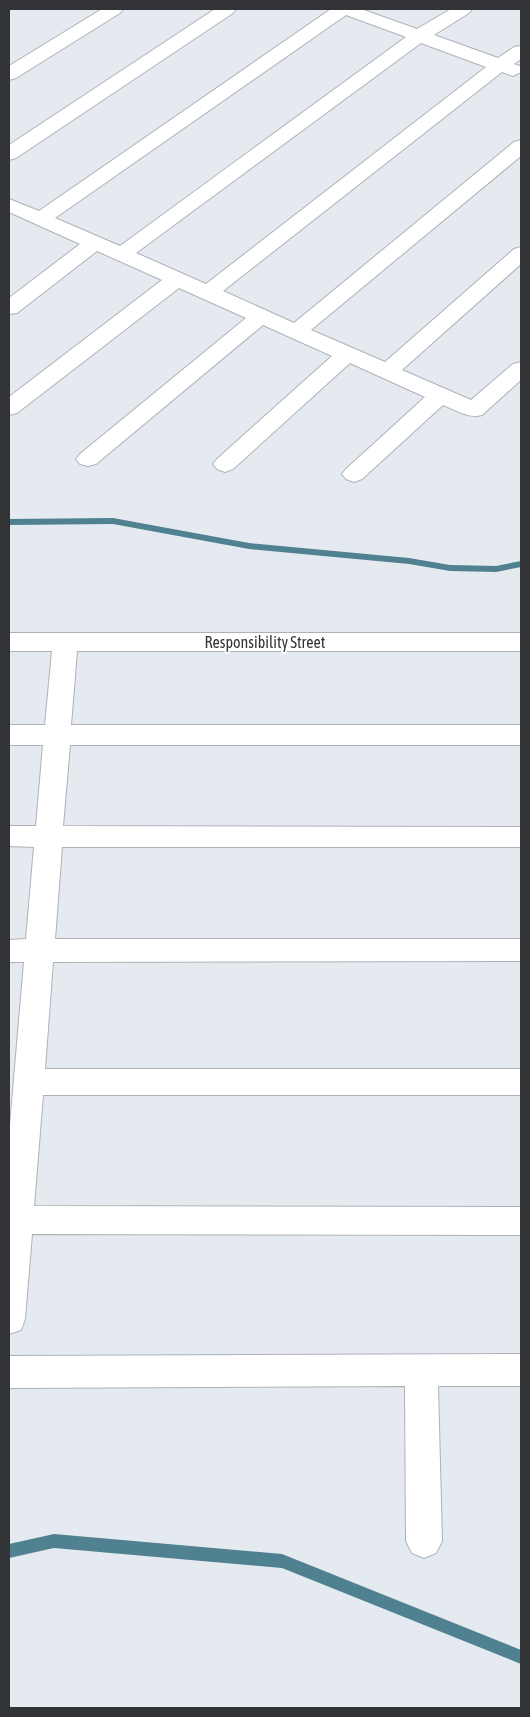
<svg xmlns="http://www.w3.org/2000/svg" width="530" height="1717" viewBox="0 0 530 1717" font-family="'Asap Condensed',sans-serif">
<style>
.lines{fill:none;stroke-linecap:round;stroke-linejoin:round}
.stream{fill:#4f8190;fill-rule:evenodd}
.minor-casing{stroke:#aeb2b8;stroke-width:2}
.minor{fill:#fff;fill-rule:evenodd}
.labels{text-anchor:middle;stroke-width:4;stroke-linejoin:round;paint-order:stroke}
.street-label{font-size:16px;fill:#323336;stroke:#fff}
</style>
<rect width="100%" height="100%" fill="#e5e9f0"/>
<g class="lines">
<path class="stream" d="M113 518 249 543 409 558 450 565 496 566 521 561V567L496 572 450 571 409 564 249 549 113 524 9 525V519Z
M54 1534 282 1554 521 1650V1664L282 1568 54 1548 9 1558V1544Z"/>
<g class="minor-casing">
<path id="minor" d="M102 9H123L120 13 16 78 9 80V66Z
M215 9H236L233 13 16 158 9 160V145Z
M331 9H361L417 29 451 9H472L469 13 434 35 498 58 514 47 521 46V59L514 64 520 66 521 72 513 76 502 72 223 291 294 323 514 142 521 140V156L311 330 385 362 514 249 521 247V264L402 370 471 400 513 364 521 362V380L482 415C468 419 456 410 443 405L362 479 354 482 346 479 342 474 346 469 425 397 350 363 233 469 225 472 217 469 213 464 217 459 332 356 263 325 96 464 88 466 80 464 76 459 80 454 246 318 179 288 17 413 9 415V397L162 280 97 251 17 313 9 314V298L80 244 9 212V199L39 211ZM346 15 406 37 120 246 55 218ZM421 43 486 67 206 284 136 253Z
M9 633H521V651H77L71 725H521V745H70L63 826 521 827V847H62L55 939H521V961L53 962 45 1069H521V1095H43L34 1206 521 1207V1235L32 1234 25 1319 21 1330 9 1334V1137L24 962H9V940L26 939 34 847 9 846V826H36L43 745H9V725H45L52 651H9Z
M521 1354V1386H438L442 1541 436 1553 424 1558 412 1553 406 1541 405 1386 9 1388V1356Z"/>
</g>
<use href="#minor" class="minor"/>
</g>
<g class="labels">
<g class="street-label">
<text x="265" y="648">Responsibility Street</text>
</g>
</g>
<rect width="530" height="1717" fill="none" stroke="#323336" stroke-width="20"/>
</svg>
